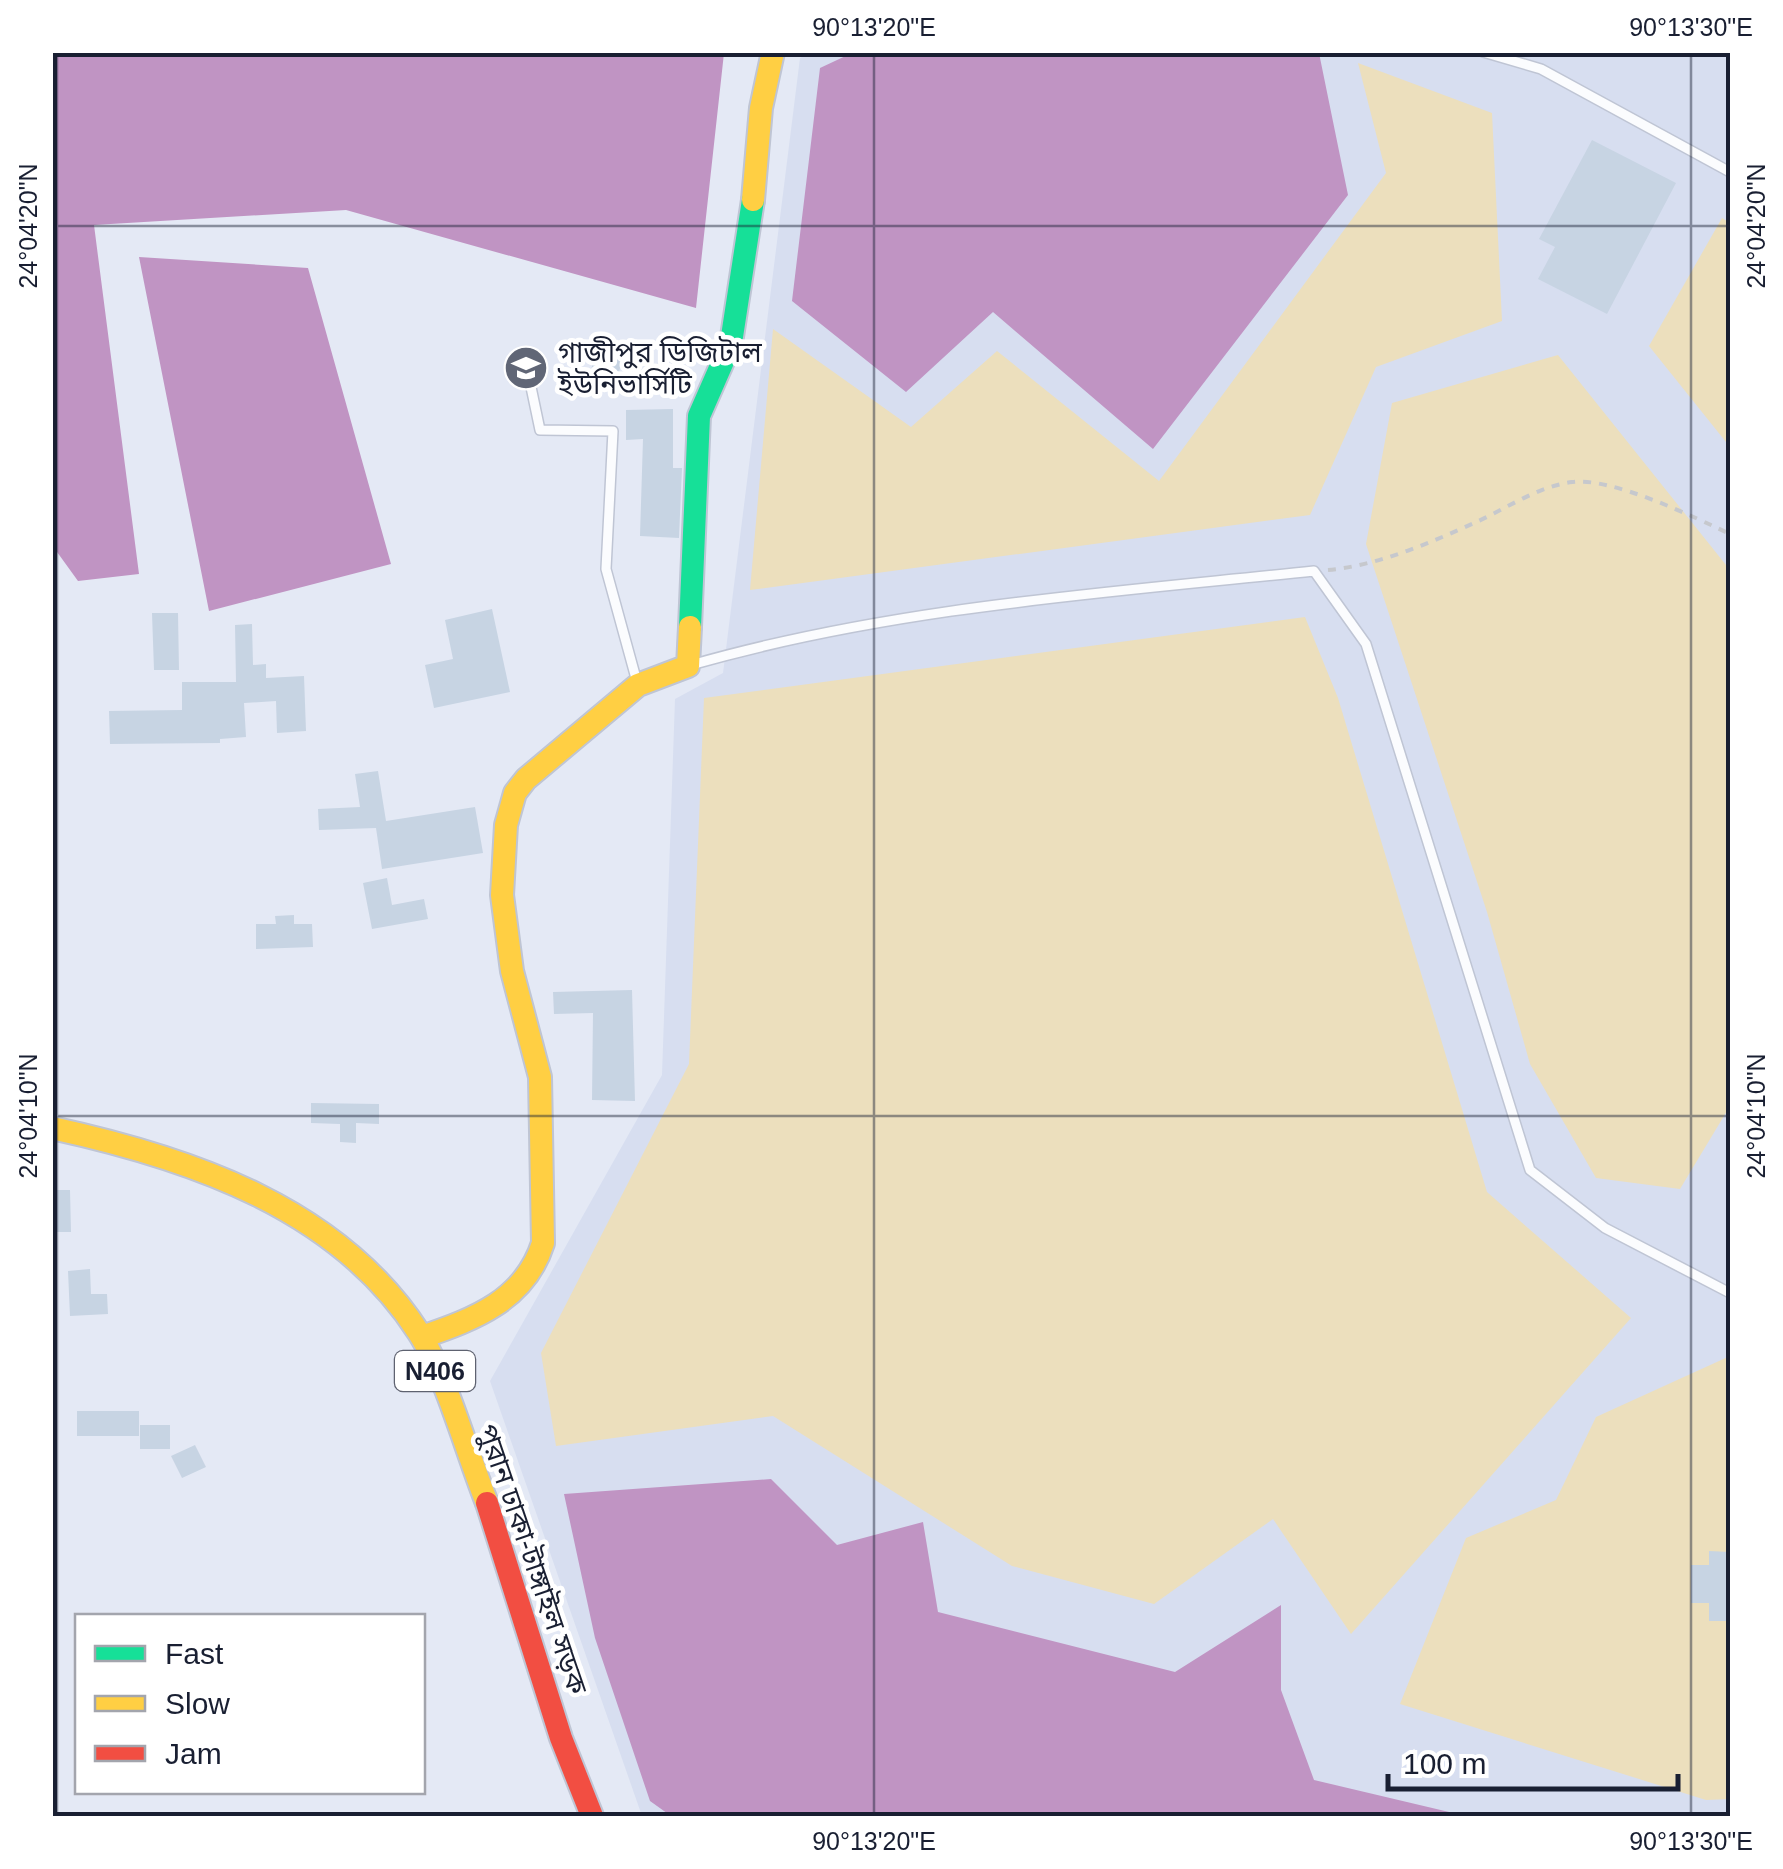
<svg xmlns="http://www.w3.org/2000/svg" width="1783" height="1869" viewBox="0 0 1783 1869" font-family="Arial,'Noto Sans Bengali',sans-serif">
<style>
.built{fill:#d7def0}
.green{fill:#ecdfbd}
.water{fill:#c094c3}
.building{fill:#c7d4e3}
.lines{fill:none;stroke-linecap:round;stroke-linejoin:round}
.lane-casing{stroke:#bfc5d4;stroke-width:12}
.fast-casing{stroke:#bfc5d4;stroke-width:26}
.slow-casing{stroke:#bfc5d4;stroke-width:26}
.jam-casing{stroke:#bfc5d4;stroke-width:26}
.path{stroke:#c6c8cd;stroke-width:4;stroke-dasharray:8 8;stroke-linecap:butt}
.lane{stroke:#fbfcfe;stroke-width:9}
.fast{stroke:#16e098;stroke-width:22}
.slow{stroke:#ffcf43;stroke-width:22}
.jam{stroke:#f24e42;stroke-width:22}
.ticks{fill:none;stroke:#191f32;stroke-width:2.5;stroke-opacity:0.45}
.labels{text-anchor:middle;stroke-width:9;stroke-linejoin:round;paint-order:stroke}
.shield{fill:#fff;stroke:#5e6270;stroke-width:2.5}
.shield-label{font-size:25px;font-weight:bold;fill:#191f32}
.poi-label{font-size:28px;fill:#191f32;stroke:#fff;text-anchor:start}
.street-label{font-size:28px;fill:#191f32;stroke:#fff}
.neatline{fill:none;stroke:#191f32;stroke-width:4}
.ticks-label{font-size:25px;text-anchor:middle;fill:#191f32}
</style>
<rect width="100%" height="100%" fill="#e4e9f5"/>
<path class="built" d="M810 52 1730 53V1816H642L490 1381 662 1075 675 699 723 673 800 58Z"/>
<path class="green" d="M1358 63 1492 113 1502 321 1376 367 1310 515 750 590 773 329 911 427 997 351 1159 481 1386 173Z
M1722 218 1730 223V447L1649 346Z
M1558 355 1730 570V1106L1680 1189 1596 1178 1530 1064 1487 912 1366 544 1392 403Z
M1305 617 1338 698 1487 1192 1631 1318 1351 1634 1273 1519 1154 1604 1012 1566 773 1416 556 1446 541 1353 689 1064 704 698Z
M1730 1356V1799L1706 1800 1400 1704 1466 1538 1556 1500 1596 1417Z"/>
<path class="water" d="M52 53H724L696 308 346 210 94 225 139 574 78 581 52 545Z
M852 53H1319L1348 195 1153 449 993 312 906 392 792 301 820 68Z
M139 257 308 268 391 564 209 611Z
M771 1479 837 1545 923 1522 938 1612 1175 1672 1281 1605V1690L1314 1780 1466 1816H671L650 1801 595 1638 564 1494Z"/>
<path class="building" d="M1592 140 1676 183 1607 314 1538 279 1555 247 1539 239Z
M596 346 631 354 628 370 620 368 617 382 590 376Z
M673 409V468H682L679 538 640 536 643 439 626 440V410Z
M492 609 510 692 434 708 425 665 453 659 445 620Z
M152 613H178L179 670H154Z
M252 624 253 665 266 664V678L304 676 306 731 277 733 276 701 244 703 246 737 220 739V743L110 744 109 711 182 710V682H236L235 625Z
M378 771 386 821 475 807 483 853 382 869 376 828 319 830 318 809 360 807 355 774Z
M387 878 392 905 424 899 428 919 372 929 363 883Z
M294 915V924H312L313 947 256 949V924H276L275 916Z
M632 990 635 1101 592 1100 593 1013 554 1014 553 992Z
M311 1103 379 1104V1124L356 1123V1143L340 1142V1124L311 1123Z
M52 1190H70L71 1232H52Z
M90 1269 91 1294H107L108 1314 70 1316 68 1271Z
M77 1411H139V1436H77Z
M140 1425H170V1449H140Z
M195 1445 206 1467 182 1478 171 1456Z
M1709 1551 1730 1552V1621H1709V1603H1691V1565H1709Z"/>
<g class="lines">
<g class="lane-casing">
<path id="lane" d="M1483 52 1541 69 1730 172
M527 368 540 430 613 431 606 569 637 682
M691 665C893 607 1105 593 1314 571L1366 644 1530 1170 1605 1228 1730 1293"/>
</g>
<g class="fast-casing">
<path id="fast" d="M690 627 699 416 731 343 753 200"/>
</g>
<g class="slow-casing">
<path id="slow" d="M753 200 761 108 773 52
M52 1128C190 1158 339 1208 419 1333 445 1373 468 1456 487 1503
M422 1337C475 1319 525 1300 543 1243L540 1077 512 971 502 895 506 825 515 793 526 779 638 685 688 666 690 627"/>
</g>
<g class="jam-casing">
<path id="jam" d="M487 1503 561 1738 592 1816"/>
</g>
<path class="path" d="M1328 570C1376 566 1430 543 1474 523 1506 509 1536 487 1572 482 1612 477 1694 517 1730 534"/>
<use href="#lane" class="lane"/>
<use href="#fast" class="fast"/>
<use href="#slow" class="slow"/>
<use href="#jam" class="jam"/>
</g>
<path class="ticks" d="M57 52V1816M874 52V1816M1691 52V1816M52 226H1730M52 1116H1730"/>
<defs>
<g id="university-disc" transform="scale(2.25)"><circle r="9.5" fill="#606676" stroke="#fff"/><path d="M0-5L7-2L0 1L-7-2ZM-4 1L0 2.5L4 1V4Q0 6-4 4Z" fill="#fff"/></g>
</defs>
<g fill-rule="evenodd">
<use href="#university-disc" x="526" y="368"/>
</g>
<g class="labels">
<rect class="shield" x="395" y="1351" width="80" height="40" rx="8"/>
<g class="shield-label">
<text x="435" y="1380">N406</text>
</g>
<g class="poi-label">
<text x="558" y="362">গাজীপুর ডিজিটাল<tspan x="558" dy="32">ইউনিভার্সিটি</tspan></text>
</g>
<g class="street-label">
<text transform="translate(533 1559) rotate(71)" y="10">পুরান ঢাকা-টাঙ্গাইল সড়ক</text>
</g>
</g>
<rect width="1783" height="1869" fill="none" stroke="#ffffff" stroke-width="110"/>
<rect x="75" y="1614" width="350" height="180" fill="#ffffff" stroke="#a3a5ad" stroke-width="2.5"/>
<rect x="95" y="1646" width="50" height="15" fill="#16e098" stroke="#a3a5ad" stroke-width="2.5"/>
<text x="165" y="1664" font-size="30" fill="#191f32">Fast</text>
<rect x="95" y="1696" width="50" height="15" fill="#ffcf43" stroke="#a3a5ad" stroke-width="2.5"/>
<text x="165" y="1714" font-size="30" fill="#191f32">Slow</text>
<rect x="95" y="1746" width="50" height="15" fill="#f24e42" stroke="#a3a5ad" stroke-width="2.5"/>
<text x="165" y="1764" font-size="30" fill="#191f32">Jam</text>
<path d="M1388 1774v15h290v-15" fill="none" stroke="#191f32" stroke-width="5"/>
<text x="1403" y="1774" font-size="30" fill="#191f32" stroke="#ffffff" stroke-width="8" paint-order="stroke">100 m</text>
<rect x="55" y="55" width="1673" height="1759" class="neatline"/>
<g class="ticks-label">
<text x="874" y="36">90°13'20"E</text>
<text x="1691" y="36">90°13'30"E</text>
<text transform="translate(28 226) rotate(-90)" y="9">24°04'20"N</text>
<text transform="translate(1756 226) rotate(-90)" y="9">24°04'20"N</text>
<text transform="translate(28 1116) rotate(-90)" y="9">24°04'10"N</text>
<text transform="translate(1756 1116) rotate(-90)" y="9">24°04'10"N</text>
<text x="874" y="1850">90°13'20"E</text>
<text x="1691" y="1850">90°13'30"E</text>
</g>
</svg>
